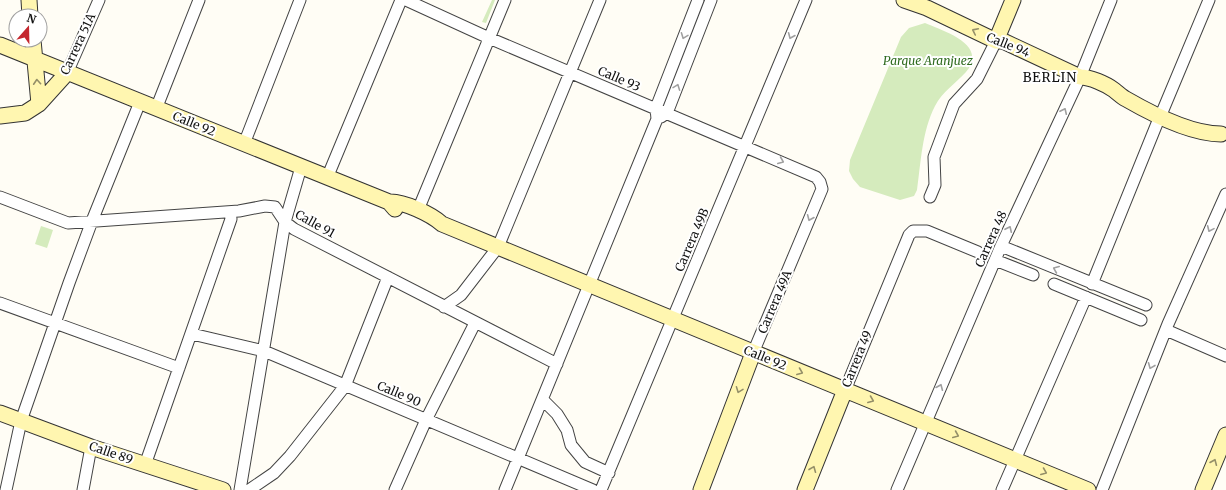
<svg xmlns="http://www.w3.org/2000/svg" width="1226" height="490" viewBox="0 0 1226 490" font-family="Merriweather,serif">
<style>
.green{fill:#d5ebbd}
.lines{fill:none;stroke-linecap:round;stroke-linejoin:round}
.street-casing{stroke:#444;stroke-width:13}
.secondary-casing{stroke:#333;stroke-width:17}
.street{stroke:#fff;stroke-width:11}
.secondary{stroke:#fff6b0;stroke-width:15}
.oneway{stroke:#948f68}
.oneway2{stroke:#a0a0a0}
.labels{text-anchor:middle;stroke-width:4;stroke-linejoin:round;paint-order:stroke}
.street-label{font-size:12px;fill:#111;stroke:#fff}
.park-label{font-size:12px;font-style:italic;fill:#2f6b1f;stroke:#fff}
.neighbourhood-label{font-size:13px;letter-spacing:1px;fill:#111;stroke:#fff}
</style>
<rect width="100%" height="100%" fill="#fffdf5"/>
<path class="green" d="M492 0H495L486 23 482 22Z
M925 23C943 31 989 44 966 72 956 83 942 92 935 106 922 131 921 162 917 190L914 196 900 200 860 187 853 179 849 171 850 160 901 37 909 28Z
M41 226 53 230 47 248 35 244Z"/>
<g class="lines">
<g class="street-casing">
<path id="street" d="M406 0 489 38 816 177 820 182 822 189 753 353
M67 73 99 0
M156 109 199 0
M1163 110 1209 0
M661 117 667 113 711 0
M244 144 300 0
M327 178 401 0
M0 197 68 223 239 211 265 206 275 207 285 222 294 229 557 364
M930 197 935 185 934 157 954 104 977 79 996 41
M418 210 505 0
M1001 246 1146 305
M995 260 1033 275
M1054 284 1141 320
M1092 284 1160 116
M0 303 179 368
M444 307 461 295 498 247 600 0
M1166 330 1226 356
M192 334 264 351 593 490
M845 390 909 235 913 231H927L978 252
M543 400 557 414 567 430 571 445 585 462 609 473
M145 465 231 219 230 212
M6 490 21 421 69 283 92 221 140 102
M83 490 91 447
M240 490 285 222 301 167
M249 490 274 473 290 456 345 386 388 277
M395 490 426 420 475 323
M505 490 657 119 656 108 698 0
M601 490 806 0
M897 490 1001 246 1080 77 1111 0
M1002 490 1086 297
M1102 490 1168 324 1226 194"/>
</g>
<g class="secondary-casing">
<path id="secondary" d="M29 0 30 16
M904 0 927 8 996 41H1003L1080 77C1090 77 1106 84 1114 90 1118 93 1122 97 1126 99 1152 114 1191 134 1221 134
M33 40 39 104
M996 41 1013 0
M0 45 389 202 395 209
M0 116 25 113 39 104 67 73
M389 202C403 201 431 214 442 224L1088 490
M0 413 91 447 223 490
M701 490 753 353
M805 490 845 390
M1203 490 1226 435"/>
</g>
<use href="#street" class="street"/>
<use href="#secondary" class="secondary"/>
</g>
<defs><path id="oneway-chevron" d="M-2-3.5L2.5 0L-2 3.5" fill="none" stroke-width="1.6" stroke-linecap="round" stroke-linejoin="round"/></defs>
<g class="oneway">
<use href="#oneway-chevron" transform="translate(975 31) rotate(-154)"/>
<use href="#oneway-chevron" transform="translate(37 82) rotate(-94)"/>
<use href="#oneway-chevron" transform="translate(800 372) rotate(22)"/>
<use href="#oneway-chevron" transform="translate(739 390) rotate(111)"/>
<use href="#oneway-chevron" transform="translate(871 400) rotate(22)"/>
<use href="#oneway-chevron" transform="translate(956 435) rotate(23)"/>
<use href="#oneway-chevron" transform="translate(1214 462) rotate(-67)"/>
<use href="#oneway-chevron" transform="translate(813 469) rotate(-68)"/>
<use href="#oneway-chevron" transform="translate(1044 472) rotate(22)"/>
</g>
<g class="oneway2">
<use href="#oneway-chevron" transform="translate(684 36) rotate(111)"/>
<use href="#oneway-chevron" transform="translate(791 36) rotate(113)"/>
<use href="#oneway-chevron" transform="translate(677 87) rotate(-69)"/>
<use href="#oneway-chevron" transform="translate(1064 111) rotate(-65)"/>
<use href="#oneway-chevron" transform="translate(781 161) rotate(23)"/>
<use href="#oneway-chevron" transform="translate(810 218) rotate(113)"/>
<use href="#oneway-chevron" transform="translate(1009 229) rotate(-65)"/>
<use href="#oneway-chevron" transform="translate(1210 229) rotate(114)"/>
<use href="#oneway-chevron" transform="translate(1056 269) rotate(-157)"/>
<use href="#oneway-chevron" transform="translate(1151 366) rotate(112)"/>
<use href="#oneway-chevron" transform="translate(940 387) rotate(-67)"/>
</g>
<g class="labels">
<g class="street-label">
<text transform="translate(78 44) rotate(-65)" y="4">Carrera 51A</text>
<text transform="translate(1008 45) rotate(22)" y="4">Calle 94</text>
<text transform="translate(619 79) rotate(23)" y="4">Calle 93</text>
<text transform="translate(194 124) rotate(22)" y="4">Calle 92</text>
<text transform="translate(315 224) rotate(29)" y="4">Calle 91</text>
<text transform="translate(991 239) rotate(-66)" y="4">Carrera 48</text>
<text transform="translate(692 240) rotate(-67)" y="4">Carrera 49B</text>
<text transform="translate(775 302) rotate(-67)" y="4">Carrera 49A</text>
<text transform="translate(765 358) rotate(22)" y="4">Calle 92</text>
<text transform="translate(857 359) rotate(-68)" y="4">Carrera 49</text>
<text transform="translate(399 394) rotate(23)" y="4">Calle 90</text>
<text transform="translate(111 453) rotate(19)" y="4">Calle 89</text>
</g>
<g class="park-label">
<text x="928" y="65">Parque Aranjuez</text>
</g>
<g class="neighbourhood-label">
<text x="1050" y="82">BERLIN</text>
</g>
</g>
<g transform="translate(28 28) rotate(20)"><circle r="19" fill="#ffffff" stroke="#a0a0a0"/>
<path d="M0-3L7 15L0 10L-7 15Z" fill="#c4262e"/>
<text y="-6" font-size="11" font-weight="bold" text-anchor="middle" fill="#111111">N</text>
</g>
</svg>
